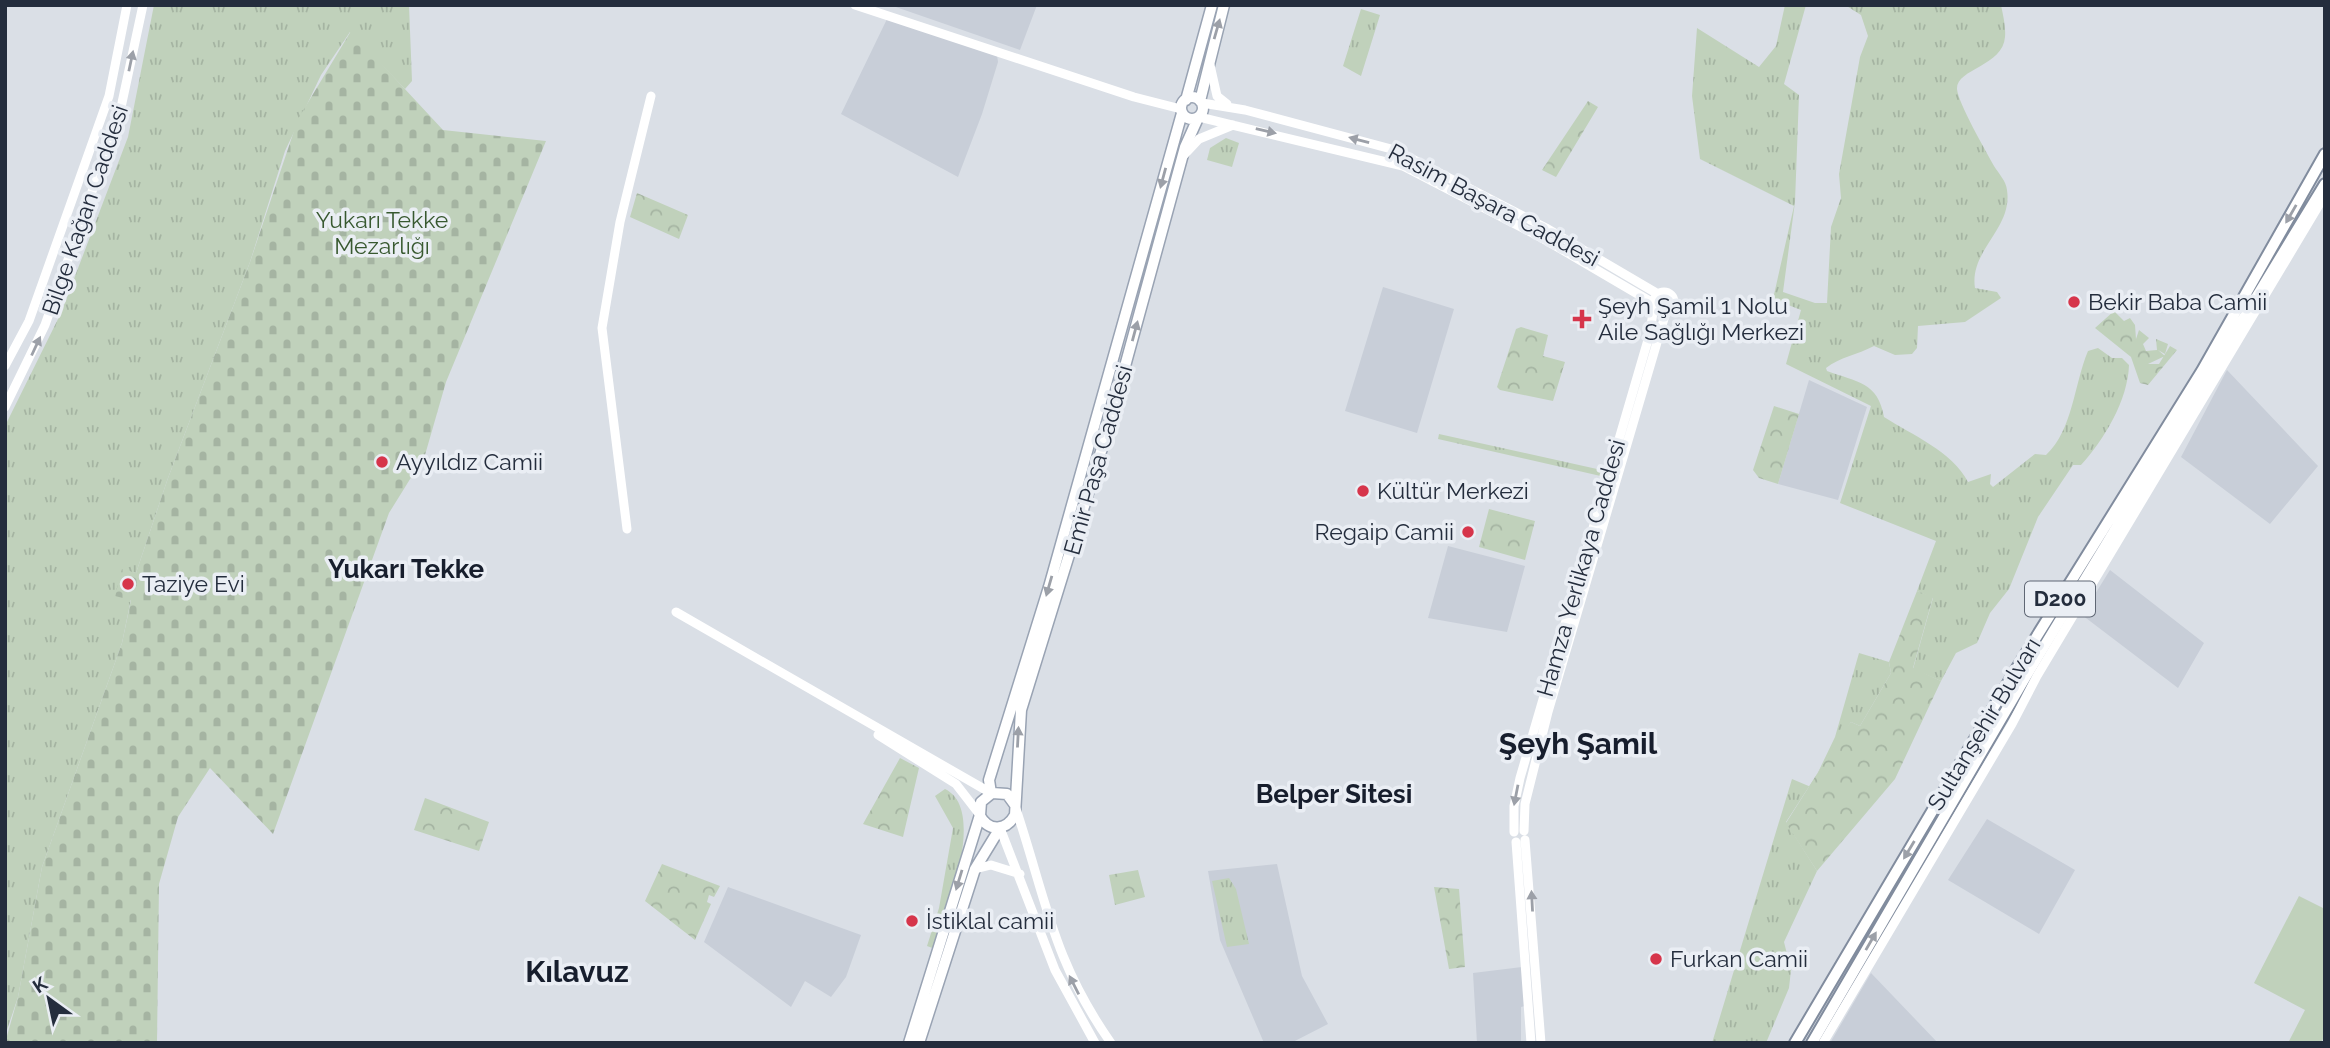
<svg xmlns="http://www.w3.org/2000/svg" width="2330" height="1048" viewBox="0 0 2330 1048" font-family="Raleway,sans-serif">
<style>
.built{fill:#c8ced8}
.grass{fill:url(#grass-tufts)}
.forest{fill:url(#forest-crowns)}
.cemetery{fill:url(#cemetery-stones)}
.garden{fill:#c0d1bb}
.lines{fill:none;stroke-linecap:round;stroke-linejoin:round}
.primary-casing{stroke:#99a3b3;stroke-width:13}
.highway-casing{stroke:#818c9e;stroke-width:14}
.secondary{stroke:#fff;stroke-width:9}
.primary{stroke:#fff;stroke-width:10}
.highway{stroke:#fff;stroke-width:10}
.oneway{fill:#9ca0a8}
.poi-dot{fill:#d6354b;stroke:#eaeef4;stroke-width:2.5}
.labels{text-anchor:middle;stroke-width:7;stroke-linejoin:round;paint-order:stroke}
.shield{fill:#eaeef4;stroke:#5f6774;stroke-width:2}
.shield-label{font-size:21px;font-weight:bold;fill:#242d3d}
.street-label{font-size:23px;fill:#242d3d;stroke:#eaeef4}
.park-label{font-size:23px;fill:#385930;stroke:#eaeef4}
.poi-label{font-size:23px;fill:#242d3d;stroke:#eaeef4;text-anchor:start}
.quarter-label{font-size:26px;font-weight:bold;fill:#171e2d;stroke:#eaeef4}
.district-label{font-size:30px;font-weight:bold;fill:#171e2d;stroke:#eaeef4}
</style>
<defs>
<pattern id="grass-tufts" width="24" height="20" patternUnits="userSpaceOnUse" patternTransform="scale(1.75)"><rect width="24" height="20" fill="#c0d1bb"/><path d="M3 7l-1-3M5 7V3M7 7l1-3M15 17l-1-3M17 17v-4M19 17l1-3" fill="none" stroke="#a5b4a2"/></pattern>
<pattern id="forest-crowns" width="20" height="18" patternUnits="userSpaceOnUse" patternTransform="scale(1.75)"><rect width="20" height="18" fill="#c0d1bb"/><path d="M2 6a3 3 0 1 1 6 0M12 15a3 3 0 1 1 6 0" fill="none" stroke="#a5b4a2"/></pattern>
<pattern id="cemetery-stones" width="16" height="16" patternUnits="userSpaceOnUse" patternTransform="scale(1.75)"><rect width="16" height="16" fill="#c0d1bb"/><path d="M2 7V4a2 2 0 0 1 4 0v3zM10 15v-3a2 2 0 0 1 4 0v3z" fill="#a5b4a2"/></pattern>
</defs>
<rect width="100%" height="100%" fill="#dadfe6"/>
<path class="built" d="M890 5H1037L1020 50Z
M887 19 997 55 998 62 982 114 958 177 841 114Z
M1383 287 1454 309 1417 433 1345 411Z
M2227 370 2318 466 2270 524 2181 457Z
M1809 380 1867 407 1838 500 1778 484Z
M1448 546 1525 566 1507 632 1428 618Z
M2110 570 2204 643 2178 688 2082 615Z
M1987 819 2075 870 2039 934 1948 880Z
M1277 864 1302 976 1328 1024 1291 1043H1264L1220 940 1208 871Z
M728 887 861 935 846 977 831 997 805 981 791 1007 704 942Z
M1522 967 1525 1006 1521 1007V1043H1477L1473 973Z
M1871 973 1938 1043H1830Z"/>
<path class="grass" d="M154 5H409L412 81 405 89 350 32 321 75 285 151 250 262 168 478 136 573 122 570 131 599 122 643 42 867 18 997 5 1036V426L61 313 128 137Z
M1785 5H1806L1784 84 1799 95 1795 202 1783 292 1815 303H1827L1831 227 1841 198 1839 174 1860 57 1868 36 1861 15 1845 5H2001C2003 15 2006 27 2005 37 2003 66 1956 69 1957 89 1958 103 1986 151 1994 166 1999 174 2006 181 2007 190 2013 229 1969 250 1975 288L1997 292 2001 298 1965 322 1918 326 1917 348 1912 354 1895 355 1874 346C1857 355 1840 357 1826 368L1827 371C1857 382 1878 382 1884 417 1912 435 1952 451 1968 482L1991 474 1990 484 1993 487 2035 454 2046 455C2073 430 2074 384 2088 351L2098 348 2112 358H2122L2129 365C2128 400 2104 440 2081 465H2073L2038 517 2009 589 1990 613 1977 643 1956 653 1941 681 1913 669 1933 598 1917 591 1936 541 1840 503 1871 406 1786 364 1801 310 1773 299 1794 206 1700 159 1692 96 1697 28 1759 67 1776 46Z
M1361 9 1380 15 1361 76 1343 66Z
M1226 138 1239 143 1232 167 1207 160 1210 148Z
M1439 434 1606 471 1605 477 1438 439Z
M1859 653 1889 662 1891 673 1860 726 1851 722 1786 822 1817 871 1784 942 1791 970 1789 988 1766 1043H1712L1792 779 1811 787 1835 737Z
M945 789C988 810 945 914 935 949L927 946 939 908 953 828 935 796Z
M1229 878 1236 889 1249 944 1227 947 1212 881Z"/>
<path class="forest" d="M1588 101 1598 107 1556 177 1542 170Z
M637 193 688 215 679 239 630 217Z
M2114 311 2124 321 2130 318 2135 325 2136 339 2139 330 2149 338 2143 344 2146 351 2157 350 2156 339 2168 344 2165 354 2158 350 2165 356 2148 364H2159L2170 346 2177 350 2148 385 2140 383 2131 357 2095 328Z
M1521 327 1548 335 1543 356 1565 362 1553 401 1500 390 1497 387 1516 329Z
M1774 406 1799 414 1778 484 1759 478 1753 470Z
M1489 509 1535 521 1525 560 1479 547Z
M1917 591 1933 597 1913 668 1941 681 1895 779 1817 871 1786 823 1846 728 1851 722 1860 726 1891 673 1889 662Z
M900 758 919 768 903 837 863 824Z
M425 798 489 822 479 851 414 830Z
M662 864 720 886 714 897 709 895 707 902 711 904 695 940 645 901Z
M1138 870 1145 897 1115 905 1109 875Z
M1434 887 1459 889 1465 967 1449 969Z"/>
<path class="cemetery" d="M351 31 443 130 546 141 446 382 425 455 389 513 273 834 210 768 178 817 159 884 157 1043H5L18 997 42 867 122 643 131 600 115 596 122 569 136 573 168 478 250 262 298 119Z"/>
<path class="garden" d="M2299 896 2325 909V1035L2321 1043H2288L2305 1010 2254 983Z"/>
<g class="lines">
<g class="primary-casing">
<path id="primary" d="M1181 108a11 11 0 1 1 22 0a11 11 0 1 1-22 0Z
M1186 100 1212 5
M1200 101 1224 5
M991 793 989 780 1049 587 1182 113
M1015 805 1007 794 992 793 981 802 980 816C989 832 1006 831 1015 815L1021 710 1107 432 1185 147 1198 118
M909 1043 980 815
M919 1043 975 869 1000 828"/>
</g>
<g class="highway-casing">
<path id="highway" d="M1795 1043 2014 673 2202 371 2325 154
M1812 1043 2025 678 2325 184"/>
</g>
<path class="secondary" d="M855 5 1134 97 1181 109
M1210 65 1217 96 1227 104
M1202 103 1245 110 1395 150 1546 228 1658 294
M1199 117 1403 166 1542 238 1653 303
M1184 155 1199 139 1233 125
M1654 302a10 10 0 1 1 20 0a10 10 0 1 1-20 0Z
M5 366 29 321 109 96 127 5
M5 407 45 325 120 112 143 5
M627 529 602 328 620 222 651 96
M676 612 991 793
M878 735 956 784 980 815
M1016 809C1046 899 1053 961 1111 1043
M1000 828 1055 970 1095 1043
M1524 831 1525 804 1548 712 1666 312
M1514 832V806L1520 778 1650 333 1654 305
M1525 840 1541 1043
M1516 842 1531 1043
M975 869 991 865 1020 874
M1823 1043 2012 724 2037 676 2325 195"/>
<use href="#primary" class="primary"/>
<use href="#highway" class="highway"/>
</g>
<defs><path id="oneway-solid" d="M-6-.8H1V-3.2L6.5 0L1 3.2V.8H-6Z" transform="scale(1.75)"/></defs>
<g class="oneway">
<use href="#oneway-solid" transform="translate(1217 29) rotate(-74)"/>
<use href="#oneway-solid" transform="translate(131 61) rotate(-78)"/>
<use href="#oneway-solid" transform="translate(1266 131) rotate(13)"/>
<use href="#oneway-solid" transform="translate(1359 140) rotate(-165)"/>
<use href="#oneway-solid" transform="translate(1163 178) rotate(105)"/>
<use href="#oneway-solid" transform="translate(2291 214) rotate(120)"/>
<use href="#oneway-solid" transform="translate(1135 331) rotate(-75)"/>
<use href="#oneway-solid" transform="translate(36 346) rotate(-65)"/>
<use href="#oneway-solid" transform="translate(1049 586) rotate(106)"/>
<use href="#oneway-solid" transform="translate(1018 737) rotate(-87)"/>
<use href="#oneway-solid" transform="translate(1516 795) rotate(101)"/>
<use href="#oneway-solid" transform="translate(1909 850) rotate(121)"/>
<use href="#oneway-solid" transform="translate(959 880) rotate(107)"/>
<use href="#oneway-solid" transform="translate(1532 901) rotate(-93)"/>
<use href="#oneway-solid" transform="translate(1871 941) rotate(-60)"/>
<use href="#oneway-solid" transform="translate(1074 985) rotate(-117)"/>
</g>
<g class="poi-dot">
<circle cx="2074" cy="302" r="7"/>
<path d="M1578.5 308.5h7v7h7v7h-7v7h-7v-7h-7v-7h7z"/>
<circle cx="382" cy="462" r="7"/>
<circle cx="1363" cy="491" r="7"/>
<circle cx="1468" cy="532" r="7"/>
<circle cx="128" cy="584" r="7"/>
<circle cx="912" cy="921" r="7"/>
<circle cx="1656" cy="959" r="7"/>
</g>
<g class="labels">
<rect class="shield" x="2025" y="581.5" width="70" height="35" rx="5"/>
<g class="shield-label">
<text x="2060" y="606">D200</text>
</g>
<g class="street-label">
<text transform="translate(1494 205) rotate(28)" y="8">Rasim Başara Caddesi</text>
<text transform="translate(85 210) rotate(-71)" y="8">Bilge Kağan Caddesi</text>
<text transform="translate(1098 460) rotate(-74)" y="8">Emir Paşa Caddesi</text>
<text transform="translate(1581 568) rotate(-74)" y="8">Hamza Yerlikaya Caddesi</text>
<text transform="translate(1984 724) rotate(-59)" y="8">Sultanşehir Bulvarı</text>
</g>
<g class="park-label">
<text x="382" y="228">Yukarı Tekke<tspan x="382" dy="26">Mezarlığı</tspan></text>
</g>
<g class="poi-label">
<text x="2088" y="310">Bekir Baba Camii</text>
<text x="1598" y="314">Şeyh Şamil 1 Nolu<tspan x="1598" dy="26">Aile Sağlığı Merkezi</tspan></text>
<text x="396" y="470">Ayyıldız Camii</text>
<text x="1377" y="499">Kültür Merkezi</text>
<text x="1454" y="540" text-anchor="end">Regaip Camii</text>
<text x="142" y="592">Taziye Evi</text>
<text x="926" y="929">İstiklal camii</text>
<text x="1670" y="967">Furkan Camii</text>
</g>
<g class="quarter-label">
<text x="406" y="578">Yukarı Tekke</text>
<text x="1334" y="803">Belper Sitesi</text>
</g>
<g class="district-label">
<text x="1578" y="754">Şeyh Şamil</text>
<text x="577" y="982">Kılavuz</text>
</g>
</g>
<rect width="2330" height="1048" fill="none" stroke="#242d3d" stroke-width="14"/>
<g transform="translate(49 999) rotate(327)" stroke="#eaeef4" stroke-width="5" paint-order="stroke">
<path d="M0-5L12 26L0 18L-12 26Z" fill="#242d3d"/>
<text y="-10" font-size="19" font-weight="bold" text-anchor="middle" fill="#242d3d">K</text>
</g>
</svg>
